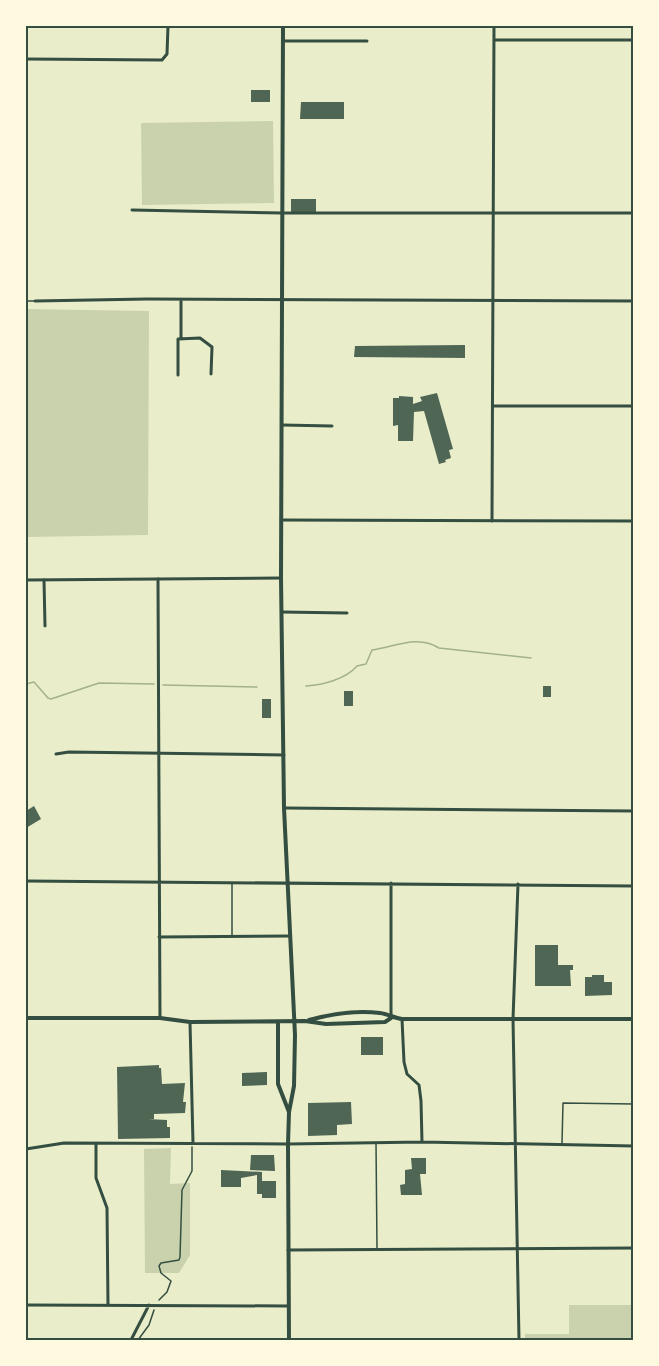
<svg xmlns="http://www.w3.org/2000/svg" width="659" height="1366" viewBox="0 0 659 1366" font-family="Lato,sans-serif">
<style>
.green{fill:#cad2ad}
.lines{fill:none;stroke-linecap:round;stroke-linejoin:round}
.stream{stroke:#a3b18a;stroke-width:1.5}
.building{fill:#4f6655}
.path{stroke:#344e41;stroke-width:1.5}
.service{stroke:#344e41;stroke-width:1.5}
.minor{stroke:#344e41;stroke-width:3}
.tertiary{stroke:#344e41;stroke-width:3}
.secondary{stroke:#344e41;stroke-width:4}
.neatline{fill:none;stroke:#344e41;stroke-width:2}
</style>
<rect width="100%" height="100%" fill="#e9edc9"/>
<path class="green" d="M273 121 274 203 142 205 141 123Z
M26 309 149 311 148 535 26 537Z
M171 1148 170 1184 190 1183V1255L179 1273H145L144 1149Z
M569 1305H633V1340H525V1334H569Z"/>
<g class="lines">
<path class="stream" d="M26 684 34 682 48 698 51 699 99 683 154 684
M163 685 257 687
M306 686C323 685 346 679 357 666L366 664 372 650C395 647 417 634 439 648L531 658"/>
</g>
<path class="building" d="M251 90H270V102H251Z
M301 102H344V119H300Z
M291 199H316V212H291Z
M465 345V358L354 357 355 346Z
M437 393 453 449 449 450 451 458 445 460 446 462 439 464 424 411 414 412 413 441H398V425L393 426V398H399V396L413 397V404L422 401 420 397Z
M543 686H551V697H543Z
M344 691H353V706H344Z
M262 699H271V718H262Z
M34 806 41 819 26 828V811Z
M535 945H558V965H573V970H570L571 986H535Z
M592 975H604V982H612V995L585 996V977H592Z
M361 1037H383V1055H361Z
M159 1065V1068H161L162 1084 185 1083 183 1102H186L185 1113 154 1114V1119H148L167 1120V1127H170V1138L118 1139 117 1067Z
M267 1072V1085L242 1086V1073Z
M351 1102 352 1124 337 1125V1135L308 1136V1103Z
M251 1155H274L275 1171 250 1170Z
M411 1158H426V1174H420L422 1195H401L400 1185 405 1184V1170L412 1169Z
M221 1170 262 1172V1181H276V1198H262V1194H257V1175L241 1178V1187H221Z"/>
<g class="lines">
<path class="path" d="M159 1300 167 1292 171 1281 161 1273 159 1266 161 1263 179 1260 180 1257 182 1190 192 1171V1147
M138 1340 149 1325 154 1310"/>
<path class="service" d="M26 301H34
M232 884V936
M376 1143 377 1249
M562 1143 563 1103 634 1104"/>
<path class="minor" d="M494 40H634
M283 41H367
M26 59 162 60 167 54 168 26
M132 210 282 213H634
M181 300V337
M35 301 147 299 634 301
M178 375V339L200 338 212 347 211 374
M493 406H634
M282 425 332 426
M492 521 494 26
M158 579 160 1018
M44 580 45 626
M282 612 347 613
M56 754 69 752 284 755
M284 808 634 811
M26 881 634 886
M518 884 513 1019 519 1340
M159 937 290 936
M391 1016V883
M402 1019 404 1062 407 1074 419 1085 421 1101 422 1142
M190 1022 193 1143
M96 1143V1178L107 1208 108 1305
M26 1149 64 1143 288 1144 422 1142 634 1146
M288 1250 634 1248
M26 1305 288 1306
M131 1340 149 1305"/>
<path class="tertiary" d="M281 520 634 521
M26 580 281 578"/>
<path class="secondary" d="M283 26 281 578 284 808 295 1035 294 1086 289 1112 288 1144 289 1340
M26 1018H160L190 1022 305 1021 326 1024 385 1022 391 1018
M309 1020C331 1014 357 1010 380 1013 388 1014 394 1018 402 1019H634
M278 1022V1084L289 1112"/>
</g>
<rect width="659" height="1366" fill="none" stroke="#fefae0" stroke-width="54"/>
<rect x="27" y="27" width="605" height="1312" class="neatline"/>
</svg>
